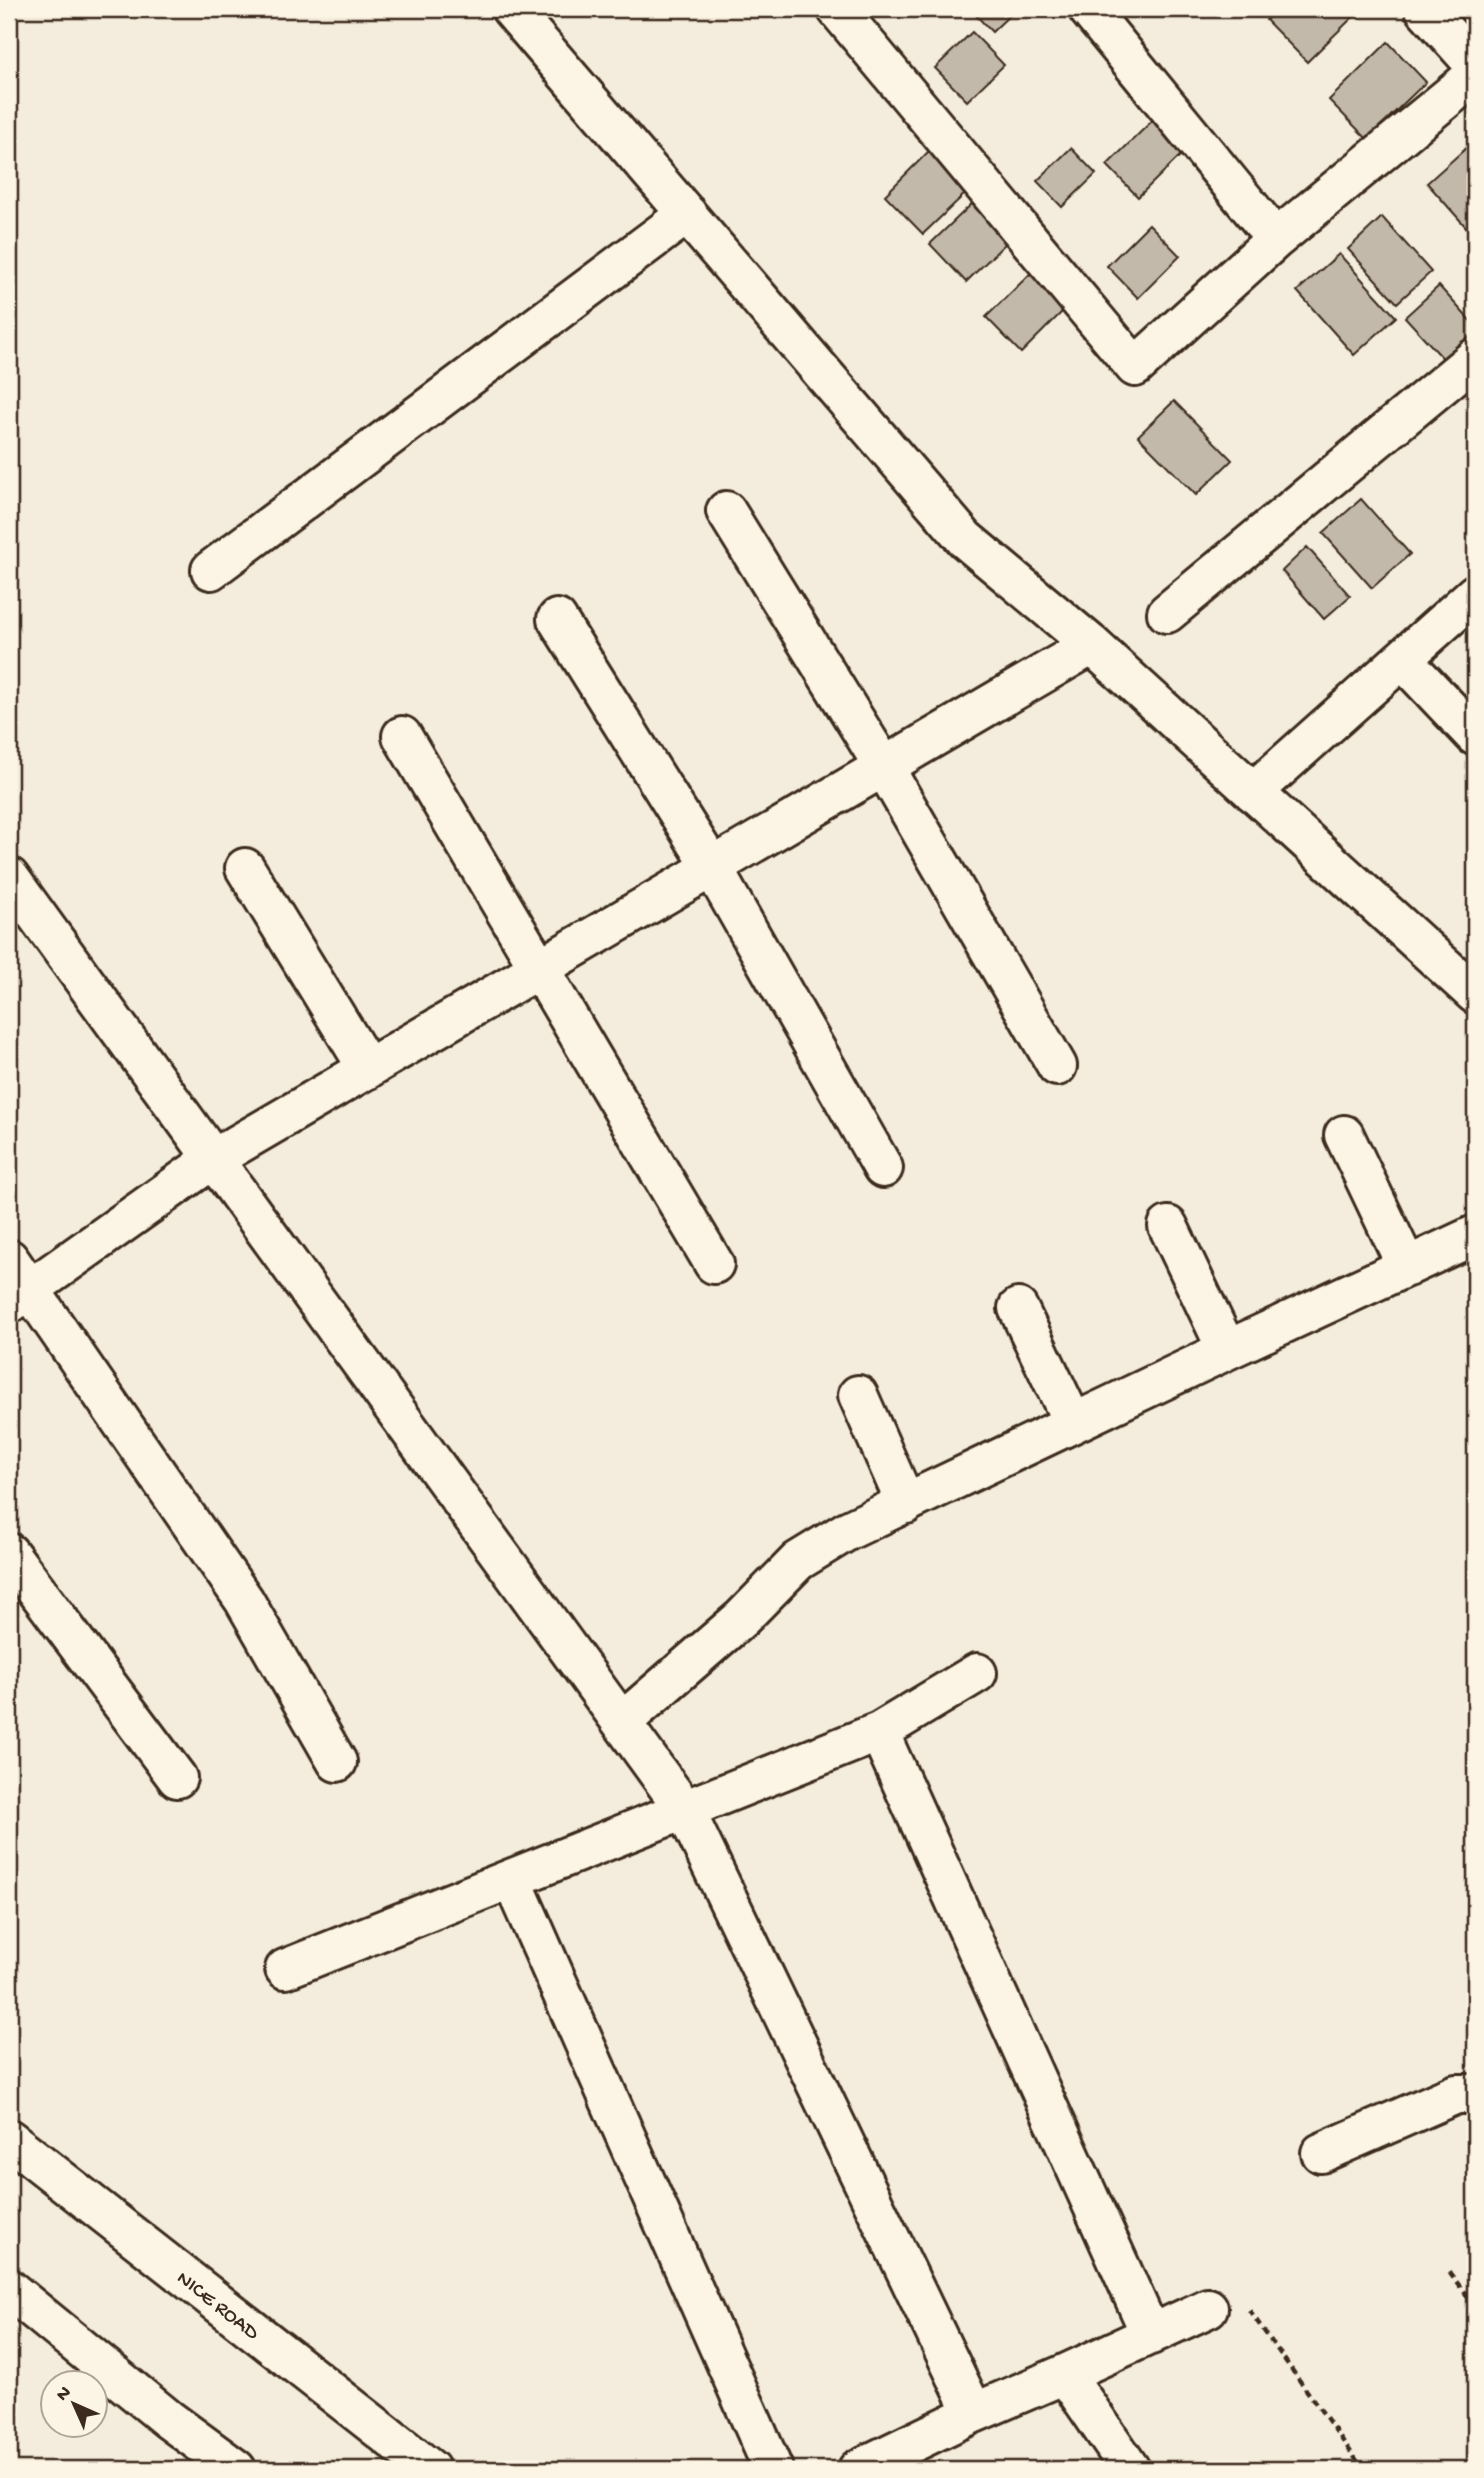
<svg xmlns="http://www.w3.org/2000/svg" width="1484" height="2478" viewBox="0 0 1484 2478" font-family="'Gochi Hand',sans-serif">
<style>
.building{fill:#c3b9aa;stroke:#3b2a1e;stroke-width:2}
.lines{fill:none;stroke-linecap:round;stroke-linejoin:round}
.minor-casing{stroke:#3b2a1e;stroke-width:44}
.highway-casing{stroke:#3b2a1e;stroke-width:44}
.path{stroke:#3b2a1e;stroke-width:4.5;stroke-dasharray:7 5;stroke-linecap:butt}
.minor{stroke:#fcf5e5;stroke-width:38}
.highway{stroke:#fcf5e5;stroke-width:38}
.labels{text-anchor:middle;stroke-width:5;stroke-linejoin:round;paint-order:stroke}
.street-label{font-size:21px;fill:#3b2a1e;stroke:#fcf5e5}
</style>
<rect width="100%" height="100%" fill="#f4eddd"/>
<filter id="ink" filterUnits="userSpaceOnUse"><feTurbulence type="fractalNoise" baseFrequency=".0143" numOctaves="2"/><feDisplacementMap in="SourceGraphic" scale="14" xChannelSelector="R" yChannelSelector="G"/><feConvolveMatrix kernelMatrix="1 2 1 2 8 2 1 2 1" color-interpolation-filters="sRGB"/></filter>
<g filter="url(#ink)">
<path class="building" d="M970 9H1016L992 32Z
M1278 9H1361L1307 62 1266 20Z
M972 32 1004 65 967 101 935 68Z
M1388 42 1426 82 1367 139 1329 100Z
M1156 117 1187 149 1138 197 1107 165Z
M1475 140V237L1427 183Z
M1071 148 1096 174 1062 207 1037 181Z
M930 150 969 190 923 234 885 195Z
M978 198 1014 235 966 282 930 244Z
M1382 217 1431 272 1397 303 1348 249Z
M1149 224 1180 256 1138 298 1107 266Z
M1339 254 1396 317 1354 355 1297 291Z
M1033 271 1068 306 1021 353 986 317Z
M1439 286 1475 326V342L1449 365 1405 317Z
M1174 401 1232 460 1196 495 1138 436Z
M1361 499 1410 554 1372 588 1323 533Z
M1307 547 1350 596 1324 619 1282 571Z"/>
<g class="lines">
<g class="minor-casing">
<path id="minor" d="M511 9 965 539 1092 645 1475 994
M837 9 1135 367 1276 239 1475 75
M1088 9 1276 239
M1425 9 1475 65
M726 511 884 767 1057 1066
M211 570 687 214
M1167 613 1475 358
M557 619 712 867 883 1168
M1402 659 1475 736
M402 736 714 1264
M1253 792 1475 594
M245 868 368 1069
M9 877 685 1810 974 2413
M1344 1135 1407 1267
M1168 1226 1227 1350
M9 1259 244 1600 337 1762
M9 1304 213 1159 1092 645
M1018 1308 1073 1423
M858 1395 906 1504
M9 1553 177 1778
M622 1722 742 1618 798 1561 847 1531 1227 1350 1475 1235
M879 1732 1151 2335
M512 1880 773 2469
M285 1969 879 1732 977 1673
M1321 2153 1456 2094H1475
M1065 2374 1130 2469
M858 2469 974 2413 1065 2374 1208 2308"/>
</g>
<g class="highway-casing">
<path id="highway" d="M9 2139 430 2469
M9 2289 168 2419 236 2469"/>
</g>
<path class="path" d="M1449 2272 1475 2306
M1249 2310 1363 2469"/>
<use href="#minor" class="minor"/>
<use href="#highway" class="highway"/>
</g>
</g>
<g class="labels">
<g class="street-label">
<text transform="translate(219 2304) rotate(38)" y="7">NICE ROAD</text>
</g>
</g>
<rect width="1484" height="2478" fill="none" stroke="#fcf5e5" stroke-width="35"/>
<rect x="18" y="18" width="1449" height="2443" fill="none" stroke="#3b2a1e" stroke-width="2.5" filter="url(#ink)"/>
<g transform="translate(74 2404) rotate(315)"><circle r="33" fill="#fcf5e5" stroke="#afa495" stroke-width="2"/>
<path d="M0-5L12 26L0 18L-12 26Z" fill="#3b2a1e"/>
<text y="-10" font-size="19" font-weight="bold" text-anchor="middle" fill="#3b2a1e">N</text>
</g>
</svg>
